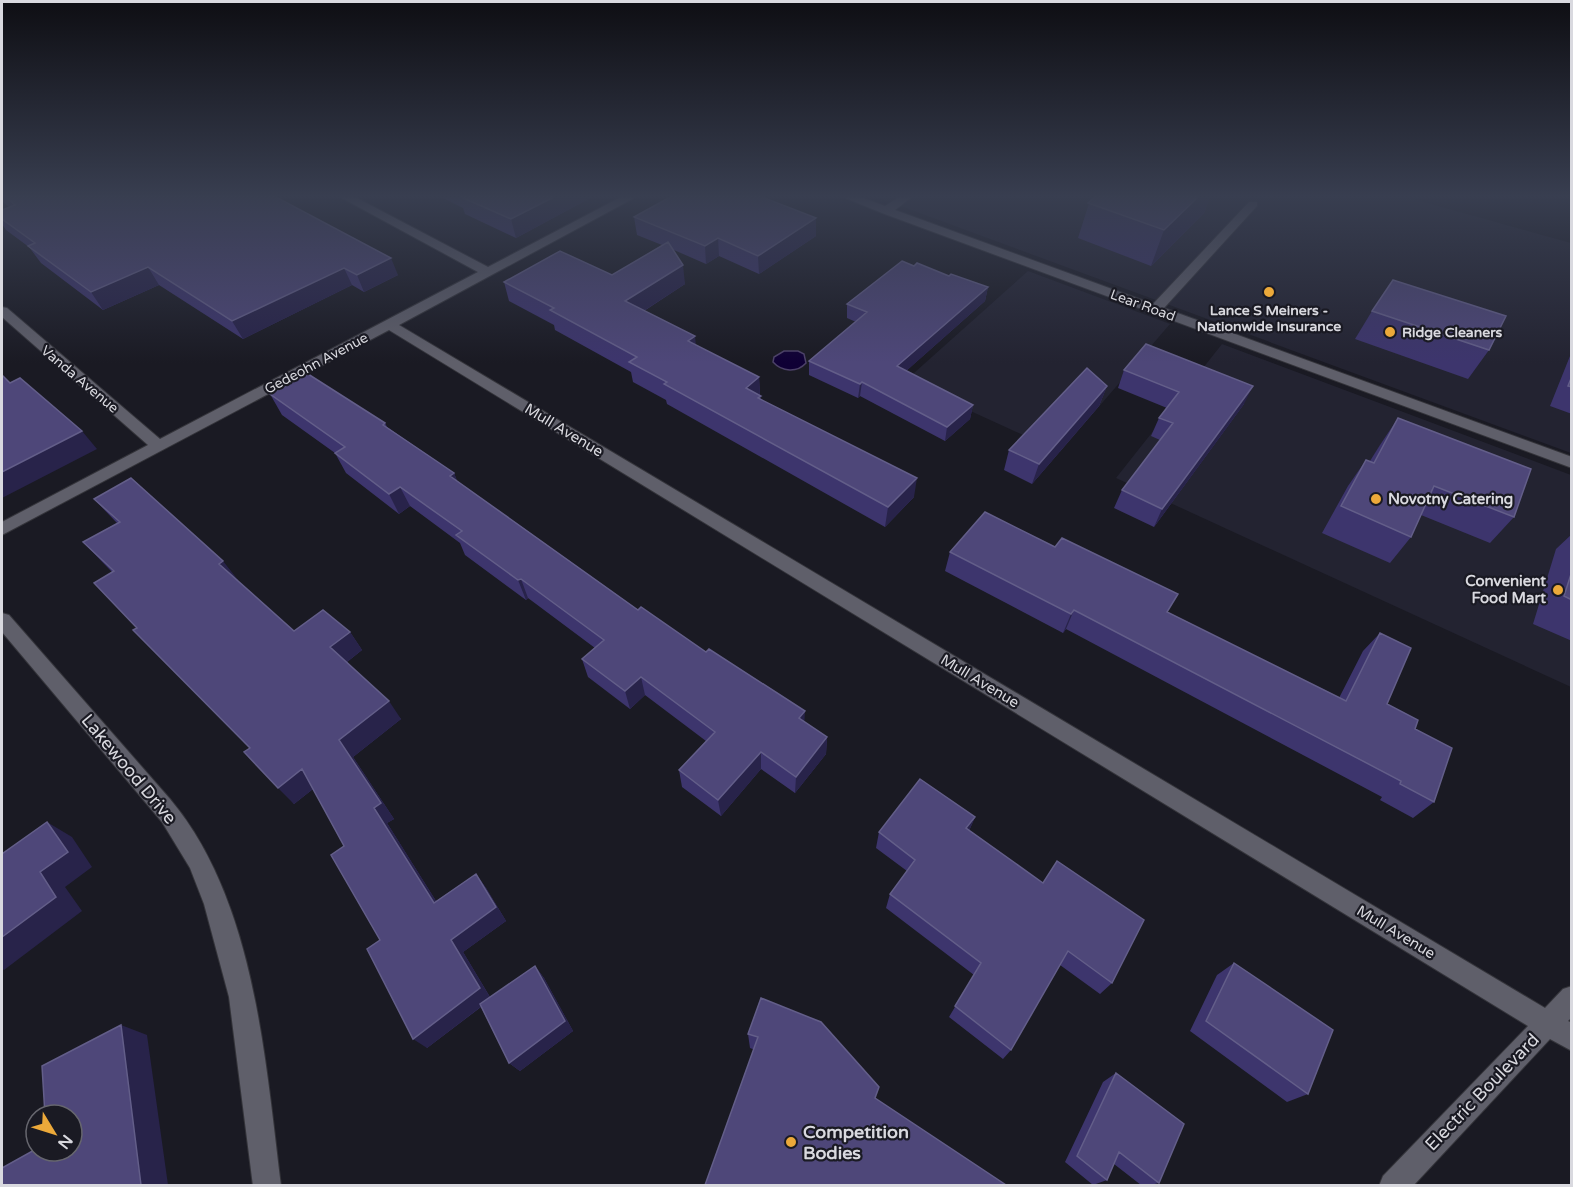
<svg xmlns="http://www.w3.org/2000/svg" width="1573" height="1187" viewBox="0 0 1573 1187" font-family="'Varela Round',sans-serif">
<style>
.built{fill:#232331}
.water{fill:#0f0035;stroke:#4c4168;stroke-width:1.5}
.lines{fill:none;stroke-linecap:round;stroke-linejoin:round}
.minor-casing{stroke:#34343a;stroke-width:2}
.minor{fill:#5f5f6a;fill-rule:evenodd}
.wall{fill:#3d356d}
.shaded-wall{fill:#28234a}
.building{fill:#4e4779;stroke:#635e89;stroke-width:1.5}
.poi-dot{fill:#eca93a;stroke:#1a1a23;stroke-width:2}
.labels{text-anchor:middle;stroke-width:4.5;stroke-linejoin:round;paint-order:stroke}
.far-street-label{font-size:14px;fill:#d9d9df;stroke:#1a1a23}
.far-poi-label{font-size:14px;font-weight:bold;fill:#d9d9df;stroke:#1a1a23}
.street-label{font-size:15px;fill:#d9d9df;stroke:#1a1a23}
.poi-label{font-size:15px;font-weight:bold;fill:#d9d9df;stroke:#1a1a23;text-anchor:start}
.near-street-label{font-size:18px;fill:#d9d9df;stroke:#1a1a23}
.near-poi-label{font-size:18px;font-weight:bold;fill:#d9d9df;stroke:#1a1a23;text-anchor:start}
</style>
<rect width="100%" height="100%" fill="#1a1a23"/>
<path class="built" d="M876 197H1406L1571 243V453Z
M1028 271 1170 324 1060 452 905 381Z
M1222 344 1571 475V687L1116 478Z"/>
<path class="water" d="M784 351H798L804 354 806 363C797 373 782 372 773 362L774 357Z"/>
<g class="lines">
<g class="minor-casing">
<path id="minor" d="M340 197H355L488 267 621 197H636L399 325 1545 1008 1563 989 1572 986V1017L1568 1021 1572 1023V1051L1550 1039 1413 1186H1379L1383 1176 1528 1026 389 330 2 535V522L148 445 2 317V307L7 308 160 439 478 272Z
M843 197H860L885 206 899 197H912L895 210 1153 304 1249 202H1257V206L1164 308 1572 457V468L882 213Z
M2 613 9 615 170 799C255 900 265 1059 281 1186H253L229 997 204 904 190 868 162 822 2 632Z"/>
</g>
<use href="#minor" class="minor"/>
</g>
<path class="wall" d="M2 197H276L398 275 364 292 352 285 243 339 159 285 103 310 41 263 29 247 6 230 2 224V210L9 207 2 201Z
M441 197H592L516 238 465 214 463 208Z
M1091 197H1210L1204 213 1151 266 1078 238Z
M634 217 816 236 759 274 719 256 706 264 674 250 685 284 644 311 696 345 759 377 760 395 761 396V399L914 497 885 527 667 404 666 400 633 382 631 372 555 330 554 325 509 301 504 282 612 275 662 245 637 235Z
M914 266 988 287 985 301 906 371 973 405 970 419 945 441 860 396 858 398 809 375V361L856 322 847 318V304Z
M1372 311 1489 350 1468 379 1355 339Z
M1572 351V414L1550 406Z
M1124 370 1244 404 1154 527 1114 508 1122 490 1160 440 1151 436 1159 418 1167 408 1118 388Z
M1107 386 1099 406 1032 484 1004 470 1009 450Z
M270 394 385 423 387 427 454 473 457 481 638 610 827 737 826 754 795 793 761 769 721 816 682 787 679 770 706 741 645 695 630 709 588 677 582 659 595 648 528 598 526 600 465 555 460 543 410 506 399 514 346 473 335 453 282 415Z
M1398 418 1514 517 1490 543 1421 515 1411 537 1390 563 1322 533 1348 486 1366 460 1370 461 1380 445Z
M94 499 238 580H237L294 631 350 632 362 650 347 662 401 719 353 757 394 819 387 823 436 901 476 874 486 888 506 921 463 952 490 997 535 966 544 978 573 1031 520 1071 509 1063 481 1007 427 1048 380 940 344 846 313 789 294 804 250 748 137 628 112 572 83 542 117 523Z
M1572 534V641L1533 624 1556 549Z
M950 552 1168 613 1339 698 1363 651 1380 633 1387 704 1415 729 1434 802 1413 818 1380 800 1382 797 1066 629 1063 633 945 571Z
M975 817 969 831 1112 983 1100 994 1060 965 1011 1050 1003 1059 949 1017 974 975 886 908 890 894 907 871 876 848 879 832Z
M1234 963 1308 1094 1287 1102 1190 1031 1217 975Z
M761 998 875 1098 750 1048 748 1034Z
M1116 1073 1159 1183 1150 1185H1141L1114 1164 1107 1180 1093 1185 1065 1162 1103 1082Z"/>
<path class="shaded-wall" d="M554 197H592L516 238 511 219Z
M1198 197H1210L1204 213 1151 266 1164 230Z
M816 218V236L759 274 758 256Z
M718 238 719 256 706 264 705 246Z
M391 258 398 275 364 292 357 275Z
M683 265 685 284 628 321 625 301Z
M148 267 159 285 103 310 91 292Z
M344 268 352 285 243 339 232 321Z
M988 287 985 301 896 380 897 366Z
M695 336 697 356 688 341Z
M759 377 760 397 761 396V416L746 388Z
M862 382 860 396 858 398 860 384Z
M1107 386 1099 406 1032 484 1039 464Z
M1253 386 1244 404 1154 527 1162 509Z
M973 405 970 419 945 441 947 427Z
M82 431 97 449 2 498V472Z
M454 473 462 493 450 476Z
M917 478 914 497 885 527 888 507Z
M400 487 410 506 399 514 389 494Z
M223 561 238 580 234 583 219 564Z
M521 579 528 598 526 600 518 580Z
M1074 610 1066 629 1063 633 1071 614Z
M350 632 362 650 343 665 330 647Z
M641 677 645 695 630 709 625 691Z
M389 701 401 719 353 757 394 819 387 823 446 917 434 903 374 808 339 740Z
M805 711 804 729 799 718Z
M827 737 826 754 795 793 796 777Z
M761 752V769L721 816 718 800Z
M302 769 318 785 294 804 278 788Z
M975 817 968 833 966 828Z
M47 822 72 837 92 867 65 887 82 911 4 970 2 969V937Z
M476 874 486 888 506 921 463 952 491 999 427 1048 413 1039 451 940Z
M535 966 544 978 573 1031 520 1071 509 1063Z
M121 1025 147 1035 168 1185H141Z"/>
<path class="building" d="M6 197H276L391 258 357 275 344 268 232 321 148 267 91 292 28 246 35 243 2 219V210L15 205Z
M461 197H554L511 219Z
M670 197H762L816 218 758 256 718 238 705 246 634 217Z
M1095 197H1198L1164 230 1088 203Z
M668 242 683 265 625 301 695 336 688 341 759 377 746 388 761 396 758 398 917 478 888 507 664 384 667 382 629 362 637 357 550 310 554 308 504 282 560 251 612 275Z
M902 261 914 266 917 263 949 276 951 274 988 287 897 366 973 405 947 427 862 382 860 384 809 361 867 312 847 304Z
M1393 280 1506 316 1489 350 1372 311Z
M1146 344 1253 386 1162 509 1122 490 1173 423 1159 418 1179 392 1124 370Z
M1087 368 1107 386 1039 464 1009 450Z
M308 374 385 423 383 425 454 473 450 476 638 610 641 607 706 652 709 649 805 711 799 718 827 737 796 777 761 752 718 800 679 770 715 732 641 677 625 691 582 659 604 640 521 579 518 580 456 535 462 531 400 487 389 494 335 453 345 447 270 394Z
M2 375 10 383 20 378 82 431 2 472Z
M1572 376V387L1568 386Z
M1398 418 1531 469 1514 517 1434 486 1411 537 1341 506 1366 460 1374 463Z
M131 478 223 561 219 564 294 631 323 610 350 632 330 647 389 701 339 740 381 803 374 808 434 903 476 874 496 907 451 940 480 988 413 1039 367 949 380 940 331 855 344 846 302 769 278 788 244 752 250 748 133 630 137 628 94 583 114 571 83 542 120 522 94 499Z
M985 512 1055 547 1062 538 1178 594 1167 612 1346 701 1380 633 1411 648 1387 704 1418 720 1415 729 1452 748 1434 802 1400 784 1401 781 1074 610 1071 614 950 552Z
M1572 571V600L1564 596Z
M920 779 975 817 966 828 1043 883 1057 861 1144 920 1112 983 1068 951 1011 1050 955 1006 981 963 890 894 915 860 879 832Z
M47 822 68 852 40 872 56 897 2 937V854Z
M1234 963 1333 1030 1308 1094 1206 1021Z
M535 966 565 1021 509 1063 480 1004Z
M761 998 821 1022 879 1087 875 1098 1006 1185H705L758 1037 748 1034Z
M121 1025 141 1185H2V1168L36 1149V1151H72V1115H45L42 1066Z
M1116 1073 1184 1124 1159 1183 1119 1152 1107 1180 1077 1156Z"/>
<linearGradient id="sky" x2="0" y2="1"><stop stop-color="#0e0e13"/><stop offset="0.54" stop-color="#383e50"/><stop offset="1" stop-color="#383e50" stop-opacity="0"/></linearGradient>
<rect width="1573" height="363" fill="url(#sky)"/>
<g class="poi-dot">
<circle cx="1269" cy="292" r="6"/>
<circle cx="1390" cy="332" r="6"/>
<circle cx="1376" cy="499" r="6"/>
<circle cx="1558" cy="590" r="6"/>
<circle cx="791" cy="1142" r="6"/>
</g>
<g class="labels">
<g class="far-street-label">
<text transform="translate(1143 305) rotate(20)" y="5">Lear Road</text>
<text transform="translate(316 363) rotate(-28)" y="5">Gedeohn Avenue</text>
<text transform="translate(80 379) rotate(40)" y="5">Vanda Avenue</text>
</g>
<g class="far-poi-label">
<text x="1269" y="315">Lance S Meiners -<tspan x="1269" dy="16">Nationwide Insurance</tspan></text>
<text x="1402" y="337" text-anchor="start">Ridge Cleaners</text>
</g>
<g class="street-label">
<text transform="translate(564 430) rotate(31)" y="5">Mull Avenue</text>
<text transform="translate(980 681) rotate(31)" y="5">Mull Avenue</text>
<text transform="translate(1396 932) rotate(31)" y="5">Mull Avenue</text>
</g>
<g class="poi-label">
<text x="1388" y="504">Novotny Catering</text>
<text x="1546" y="586" text-anchor="end">Convenient<tspan x="1546" dy="17">Food Mart</tspan></text>
</g>
<g class="near-street-label">
<text transform="translate(129 769) rotate(50)" y="6">Lakewood Drive</text>
<text transform="translate(1482 1092) rotate(-46)" y="6">Electric Boulevard</text>
</g>
<g class="near-poi-label">
<text x="803" y="1138">Competition<tspan x="803" dy="21">Bodies</tspan></text>
</g>
</g>
<rect width="1573" height="1187" fill="none" stroke="#d9d9df" stroke-width="6"/>
<g transform="translate(54 1133) rotate(128)"><circle r="28" fill="#1a1a23" stroke="#66666e" stroke-width="1.5"/>
<path d="M0-4.5L10 22L0 15L-10 22Z" fill="#eca93a"/>
<text y="-9" font-size="16" font-weight="bold" text-anchor="middle" fill="#d9d9df">N</text>
</g>
</svg>
